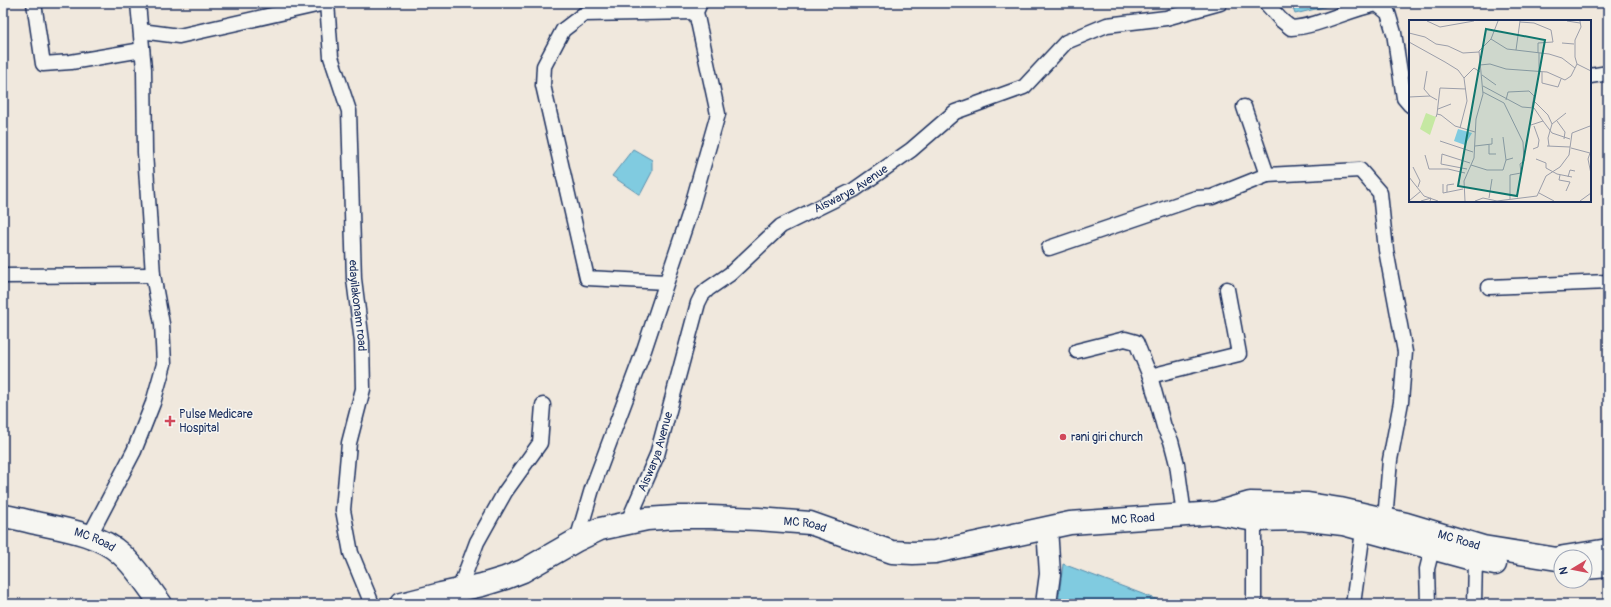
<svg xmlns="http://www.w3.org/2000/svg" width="1611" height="607" viewBox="0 0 1611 607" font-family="Pangolin,sans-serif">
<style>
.water{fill:#80cbe0;stroke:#588dac}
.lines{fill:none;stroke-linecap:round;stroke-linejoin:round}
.street-casing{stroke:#1b2f5e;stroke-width:17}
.secondary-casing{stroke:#1b2f5e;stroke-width:23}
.primary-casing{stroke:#1b2f5e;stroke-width:25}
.street{stroke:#f6f6f2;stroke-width:14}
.secondary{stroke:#f6f6f2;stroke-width:20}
.primary{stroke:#f6f6f2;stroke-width:22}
.poi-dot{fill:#d1495b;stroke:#f6f6f2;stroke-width:1.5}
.labels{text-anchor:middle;stroke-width:3;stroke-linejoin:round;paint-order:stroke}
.street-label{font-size:12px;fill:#1b2f5e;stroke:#f6f6f2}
.poi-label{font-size:12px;fill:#1b2f5e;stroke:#f6f6f2;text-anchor:start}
.inset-road{fill:none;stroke:#9b9eaa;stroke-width:1}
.view{fill:#0f766e;fill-opacity:0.15;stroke:#0f766e;stroke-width:2}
.inset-edge{fill:none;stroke:#1b2f5e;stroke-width:2}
</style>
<rect width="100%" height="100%" fill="#f0e8dd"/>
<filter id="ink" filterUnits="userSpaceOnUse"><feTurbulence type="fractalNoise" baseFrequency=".025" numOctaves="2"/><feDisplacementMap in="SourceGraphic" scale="8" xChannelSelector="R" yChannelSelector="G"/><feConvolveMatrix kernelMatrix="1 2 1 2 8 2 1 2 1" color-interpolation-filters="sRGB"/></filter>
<g filter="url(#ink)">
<path class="water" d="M1291 3H1332V5L1295 14Z
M633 149 652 160V172L640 195 612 176Z
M1063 564 1169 604H1058Z"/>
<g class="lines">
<g class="street-casing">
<g id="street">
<path d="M34 3 43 64 71 62 142 50"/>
<path id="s1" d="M327 3 331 57 349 111 354 279 362 342 363 389 349 443 343 510 351 553 372 604"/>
<path d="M1266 3 1281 20 1291 28C1321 26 1348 9 1377 4L1388 13 1394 33 1404 98 1410 105"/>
<path d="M141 31 179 36 325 3"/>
<path d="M1590 76 1608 73"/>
<path d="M1267 175 1360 170 1380 193 1386 250 1405 352 1401 402 1390 460 1385 520"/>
<path d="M1049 248 1196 198 1212 197 1267 175 1244 107"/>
<path d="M3 276 153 275"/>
<path d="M666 282 587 278 543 85 544 66 563 30 584 14 696 12"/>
<path d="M1489 287 1608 282"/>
<path d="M1077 351 1125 339 1136 342 1150 376 1164 427 1171 441 1177 464 1184 515"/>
<path d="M1150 376 1239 354 1227 289"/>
<path d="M1254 520V604"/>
<path id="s2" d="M627 524 657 455 698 303 702 295 708 289 730 274 781 226 854 190 911 150 955 112 1024 87 1066 42 1107 25 1166 18 1220 3"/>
<path d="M89 537 134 451 153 403 164 364 162 324 153 275 145 152 144 69 138 3"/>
<path d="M577 540 592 489 644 350 690 212 718 114 696 12 700 3"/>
<path d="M459 590 477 542 505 492 540 443 543 405"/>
<path d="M1353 604 1363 531"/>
<path d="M1428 604 1427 569 1432 549"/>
<path d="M1474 604 1475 560"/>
</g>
</g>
<g class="secondary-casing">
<path id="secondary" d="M1046 604 1050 574 1047 528"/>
</g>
<g class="primary-casing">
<g id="primary">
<path d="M1221 514 1254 520 1301 519 1343 524 1475 560 1495 564"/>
<path id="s3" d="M3 516C14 517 25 521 36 523 64 529 99 534 121 554 137 568 148 587 161 604"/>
<path d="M1564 557 1608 550"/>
<path d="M1585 568 1608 566"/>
<path id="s4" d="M402 604 441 594 482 585 505 578 523 571 577 540 600 529 647 519 676 517H711L758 519 810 523 892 552 913 553 935 552 1070 523 1216 513 1250 503 1308 504 1340 509 1406 524 1483 547 1557 559 1561 558"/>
</g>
</g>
<use href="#street" class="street"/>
<use href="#secondary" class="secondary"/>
<use href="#primary" class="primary"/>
</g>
</g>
<g class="poi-dot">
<path d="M168 415h4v4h4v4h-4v4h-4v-4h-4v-4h4z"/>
<circle cx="1063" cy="437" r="4"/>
</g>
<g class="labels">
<g class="street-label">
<text dy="4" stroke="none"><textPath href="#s2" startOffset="426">Aiswarya Avenue</textPath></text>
<text dy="4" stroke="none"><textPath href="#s1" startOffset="306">edayilakonam road</textPath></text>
<text dy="4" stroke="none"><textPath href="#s2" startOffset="78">Aiswarya Avenue</textPath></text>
<text dy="4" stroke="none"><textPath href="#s4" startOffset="756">MC Road</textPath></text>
<text dy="4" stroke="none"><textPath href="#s4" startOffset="420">MC Road</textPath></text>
<text dy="4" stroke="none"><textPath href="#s4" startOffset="1088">MC Road</textPath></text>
<text dy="4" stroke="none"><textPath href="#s3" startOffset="95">MC Road</textPath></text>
</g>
<g class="poi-label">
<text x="179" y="418">Pulse Medicare<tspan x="179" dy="14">Hospital</tspan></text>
<text x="1071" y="441">rani giri church</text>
</g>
</g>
<g transform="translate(1409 20)">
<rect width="182" height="182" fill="#f0e8dd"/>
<path d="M17 93 27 97 21 115 11 109Z" fill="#c5e8a2"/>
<path d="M49 109 63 113 56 125 45 121Z" fill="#80cbe0"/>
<path class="inset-road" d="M18 1 31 7 65 1M158 1 171 3M171 1 172 7 166 20V37L168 44 182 51M111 2 125 3 142 10 144 22 129 23V33M0 13 16 17 27 24 39 26 54 33 70 32M82 19 98 29 140 34 153 38 166 48M0 22 36 42 49 50 55 58 58 81 51 108M153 23 165 24M107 30 111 1M71 45 81 44 97 49 138 52 156 60 162 56 168 44M18 51 15 69 21 76 28 80M130 51V33M133 52V63L149 67 152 59M73 55 87 65M55 58 65 48 71 52M74 66 113 87 125 88 134 101 122 105M74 72 95 83 114 122 115 141 111 144 112 153 101 155V179M0 77 21 76M97 80 99 72 120 71 125 76 123 87M126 82 139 95 143 104M29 89 42 84M28 94 31 68 57 69M27 97 28 94 32 95 46 106 66 112M134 101 143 113 161 119M148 101 156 112 155 119M94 117 97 140 104 138M31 121 64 132M80 125V134H87M66 126 83 124V118M138 126 161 127M140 126 139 118 143 104 157 93M162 128 181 133 179 139 182 154M124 129 129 127 130 120 125 106M16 135 20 149H39L56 153M127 139 137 143V148L148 154 163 157M62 145 78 150H94L97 140M4 147 11 161 9 167M58 149 32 144 33 134 61 143M151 155 150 160 161 162 157 171M0 157 15 176 29 181M159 157 161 150 166 151M34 164V173L54 169M38 172V165L45 164M130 173 145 181M80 178 83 159M0 181 12 171M12 181 22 178 21 181M56 181 55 161 65 138 67 99 74 74 70 31 82 19 89 1M66 181 74 178 88 181 128 176 137 156 151 147 160 135 163 113 181 106 182 109M171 181 182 173"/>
<path class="view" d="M77 9 136 20 108 176 49 166Z"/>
<rect width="182" height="182" class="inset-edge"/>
</g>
<rect width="1611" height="607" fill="none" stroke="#f6f6f2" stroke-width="16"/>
<rect x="8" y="8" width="1595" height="591" fill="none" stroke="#1b2f5e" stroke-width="1.5" filter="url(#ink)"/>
<g transform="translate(1573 569) rotate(260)"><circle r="19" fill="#f6f6f2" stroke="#9ea6b7"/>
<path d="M0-3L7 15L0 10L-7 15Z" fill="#d1495b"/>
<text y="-6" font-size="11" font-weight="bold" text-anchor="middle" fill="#1b2f5e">N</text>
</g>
</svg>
